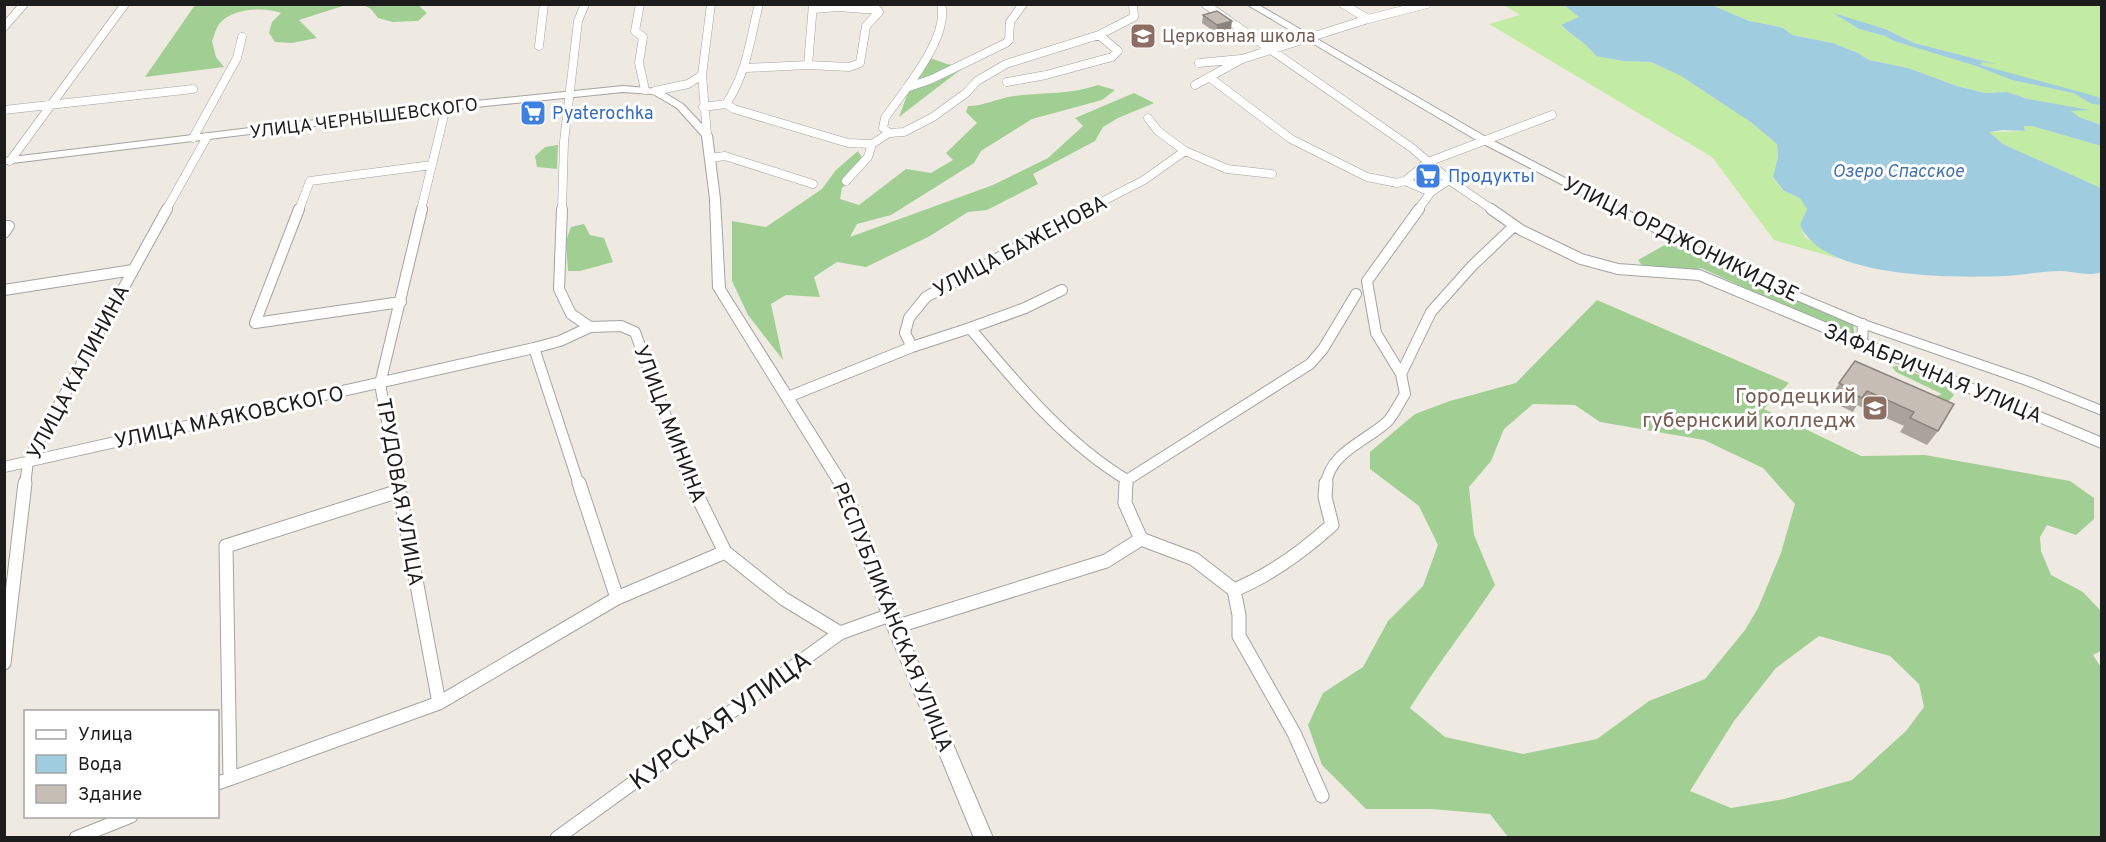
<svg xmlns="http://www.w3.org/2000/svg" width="2106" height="842" viewBox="0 0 2106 842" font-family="Overpass,sans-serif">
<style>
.grass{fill:#c2eba3}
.forest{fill:#a1cf93;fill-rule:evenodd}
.water{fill:#9fccde}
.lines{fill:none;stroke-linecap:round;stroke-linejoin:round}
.minor-far2-casing{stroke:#a3a3a3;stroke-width:9}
.minor-far1-casing{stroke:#a3a3a3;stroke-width:12}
.minor-casing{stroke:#a3a3a3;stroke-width:15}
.tertiary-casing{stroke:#a3a3a3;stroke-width:2}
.minor-far2{stroke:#fff;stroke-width:8}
.minor-far1{stroke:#fff;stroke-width:10}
.minor{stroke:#fff;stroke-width:13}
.tertiary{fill:#fff;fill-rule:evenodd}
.wall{fill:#aaa39b}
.shaded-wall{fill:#8b847e}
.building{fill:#c6bdb4;stroke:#8b847e;stroke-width:1.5}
.labels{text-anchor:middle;stroke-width:6;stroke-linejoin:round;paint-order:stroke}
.far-education-label{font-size:18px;fill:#785e54;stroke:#fff;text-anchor:start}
.far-shop-label{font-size:18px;fill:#366cbe;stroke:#fff;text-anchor:start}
.far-street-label{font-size:18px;fill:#1c1c1c;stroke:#fff}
.far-water-label{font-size:18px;font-style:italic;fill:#4573af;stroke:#fff}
.street-label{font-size:21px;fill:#1c1c1c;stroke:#fff}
.education-label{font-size:21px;fill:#785e54;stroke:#fff;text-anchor:end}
.near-street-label{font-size:26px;fill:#1c1c1c;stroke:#fff}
</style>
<rect width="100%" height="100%" fill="#eeeae1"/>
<path class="grass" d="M1504 5H1564L1580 17 1561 26C1573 37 1586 42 1596 56L1623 61 1651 62 1681 76 1752 123 1777 144 1778 157 1773 178 1784 191 1801 198 1807 209 1800 225 1805 237 1837 258 1774 240 1712 157 1489 24 1520 15Z
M1712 5H2101V98L2049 86 1981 65 1982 62 1992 63 1914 43 1885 29 1836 15 1859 29 1885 36 1894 41 1976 66 2012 80 2073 93 2092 104 2101 105V125L2079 117 2071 111 2081 109 2028 99 2007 92 1985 93 1957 86 1908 68 1869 60 1858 53 1833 43 1792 35 1783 28 1772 25 1749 21Z
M2024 126H2032L2101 146V188L2003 144 1988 132 2025 131Z"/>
<path class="forest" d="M195 5V4L346 5 299 20 317 38 292 43 275 42 269 33 272 22 281 13C264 7 234 8 220 23 216 28 214 36 212 41L216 57 224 67 145 77Z
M364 5H420V7L427 13 418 21 393 22 378 18 371 9Z
M930 58 947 64 964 67 899 117 909 90Z
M1098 85 1115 90 1102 100 1032 119 981 151 974 163 891 215 857 224 850 237 993 185 1048 158 1083 126 1075 118 1134 93 1154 103 1118 118 1103 127 1095 141 1033 174 1038 184 987 210 968 212 930 236 866 267 837 262 814 277 820 297 786 295 771 304 783 360 748 315 732 281V221L766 227 822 189 836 170 858 151 866 165 842 188 840 199 859 205 906 169 931 173 953 160 946 153 977 123 966 112 968 106C985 106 998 98 1014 96 1043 92 1070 95 1098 85Z
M558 145 557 169 537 167 535 156 545 147Z
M584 224 590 235 604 238 613 262 580 271H568L566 241 571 227Z
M1670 242 1723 269 1853 324 1855 337 1701 268 1690 271 1645 269 1638 260Z
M1597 300 1789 383 1764 409 1861 456 1925 455 2070 481 2094 498V519L2076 535 2047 525 2040 537 2041 551 2051 575 2083 592 2101 611V651L2093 655 2102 669 2101 837H1508L1490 814 1431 809H1366L1322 765 1308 725 1323 693 1363 667 1388 621 1423 586 1438 545 1419 506 1370 469V452L1415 414 1450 401 1516 383ZM1533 404 1575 405 1600 422 1704 440 1763 468 1795 504 1781 553 1758 608 1745 630 1705 679 1649 701 1597 739 1523 754 1445 737 1410 708C1436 666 1467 627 1495 585L1474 535 1469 487 1491 461 1504 429ZM1819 636 1890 656 1919 684 1924 707 1906 731 1852 780 1784 799 1731 808 1690 791 1734 721 1776 668Z
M1898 366 1945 386 1954 395 1947 403 1933 397 1942 394 1896 372 1892 367Z"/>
<path class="water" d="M1564 5H1712L1749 21 1771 25 1783 28 1792 35 1833 43 1858 53 1869 60 1908 68 1957 86 1985 93 2007 92 2028 99 2090 110 2071 111 2079 117 2101 125V146L2032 126H2024L2025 131 2003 130 1989 132 2003 144 2101 188V272C2090 277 2073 271 2060 271 2042 271 2024 275 2005 276 1954 278 1823 279 1800 225L1807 209 1800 198 1784 191 1773 177 1778 157 1777 144 1752 123 1681 76 1651 62 1623 61 1596 56C1586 42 1573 37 1561 25L1579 17Z
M1833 13 1885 29 1914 43 1996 64 1982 62 1981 65C2022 77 2061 86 2101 98V105L2092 104 2073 93 2012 80 1976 66 1894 41 1885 36 1859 29Z"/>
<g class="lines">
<g class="minor-far2-casing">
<path id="minor-far2" d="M640 4 635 31 643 37 639 63 645 90
M1205 4 1412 148 1449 180 1493 210
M1343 4 1368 19
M4 27 24 4
M539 46 544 4
M1199 63 1241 59
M808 65 849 67 860 63 866 26 879 12 878 10 838 7 813 9
M746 68 808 65 813 4
M1209 77 1291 139 1367 177 1397 183 1405 181 1431 192
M1007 82 1046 75 1112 57 1118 51 1099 35
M1195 85 1242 59 1368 19 1427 4
M906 88 932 79 1006 43 1009 40 1010 22 1023 4
M655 91 688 84 702 75
M726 104 734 109 848 143 872 144 889 133 904 132 933 117 966 93 977 81 1006 64 1099 35 1134 17 1133 4
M703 107 726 104C747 73 750 39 759 4
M4 110 193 89
M889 133 883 128 885 118C904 90 950 38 941 4
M707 135 702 75 711 4
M193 138 237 58 242 37
M1185 151 1227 169 1272 174
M710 158 725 156 813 184
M10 161 125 4
M846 181 868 157 872 144
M1405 181 1428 162 1552 115
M166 210 207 137
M299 210 310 181 432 165
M421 210 446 107
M562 210 564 142 578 21 585 4
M1086 210 1144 180 1185 151 1158 131 1148 118
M1418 210 1431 192 1449 180"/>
</g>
<g class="minor-far1-casing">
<path id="minor-far1" d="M299 209 255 323 401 302
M562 209 559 289 571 314 590 327 621 326 635 332 691 485
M1491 209 1521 230 1581 259 1618 269 1699 275 2102 443
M4 226H9L4 233
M4 290 133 270
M970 328 1025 308 1062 290
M1862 344 1863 324
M912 347 970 328C1016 383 1065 443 1127 480L1126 485
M534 348 579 485
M1401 374 1431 312 1472 266 1514 226
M788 397 912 347 905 333 909 318 926 297 1089 209
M4 467 534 348 560 341 590 327
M1127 480 1310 364 1323 349 1356 294
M25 485 28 461 167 209
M399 485 380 384 422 209
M1326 485C1329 453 1366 441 1387 422 1394 415 1399 403 1405 394L1401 374 1376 333 1367 281 1419 209"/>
</g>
<g class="minor-casing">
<path id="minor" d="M398 483 439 703
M579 483 617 598 725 552
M691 483 725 552 784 599 840 633
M1126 483 1125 503 1141 539 1194 559 1234 590 1239 615V636L1294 733 1322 796
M1234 590C1271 575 1302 552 1332 525L1325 497 1326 483
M895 627 1106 561 1141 539
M4 663 25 483
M230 778 226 546 399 491
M218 783 439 703 617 598
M76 838 131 816
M557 838 840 633 890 615"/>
</g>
<g class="tertiary-casing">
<path id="tertiary" d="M1246 4H1257L1486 137 1737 267 1867 321 2033 378 2102 406V415L2023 384 1859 327 1729 271 1478 141Z
M623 86 658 89 683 104 712 135 720 199 725 288 851 488 898 615 993 838H974L882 615 837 489 713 288 710 199 702 136 677 108 653 94 623 92 446 110 4 164V158L446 104Z"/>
</g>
<use href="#minor-far2" class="minor-far2"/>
<use href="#minor-far1" class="minor-far1"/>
<use href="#minor" class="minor"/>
<use href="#tertiary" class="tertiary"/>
</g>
<path class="wall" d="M1203 15 1231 29 1216 33 1202 23Z
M1855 361 1938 431 1927 445 1900 432 1904 426 1857 405 1853 412 1834 403 1836 400 1830 397Z"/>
<path class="shaded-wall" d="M1102 4H1114L1102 6Z
M1232 21 1231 29 1216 33 1217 25Z"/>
<path class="building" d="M1217 11 1232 21 1217 25 1203 15Z
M1855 361 1954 404 1938 431 1910 418 1914 412 1867 391 1862 398 1843 389 1845 386 1839 383Z"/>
<defs>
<g id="school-square" transform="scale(1.35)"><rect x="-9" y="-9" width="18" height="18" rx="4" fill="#8d6e63" stroke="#fff"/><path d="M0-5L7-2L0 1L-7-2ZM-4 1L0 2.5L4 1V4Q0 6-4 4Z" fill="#fff"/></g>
<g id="supermarket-square" transform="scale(1.35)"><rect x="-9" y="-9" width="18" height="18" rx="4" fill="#3f7fe0" stroke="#fff"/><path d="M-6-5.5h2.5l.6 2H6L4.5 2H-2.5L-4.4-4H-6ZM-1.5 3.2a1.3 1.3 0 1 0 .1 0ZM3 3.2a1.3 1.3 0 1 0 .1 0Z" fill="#fff"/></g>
<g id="university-square" transform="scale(1.35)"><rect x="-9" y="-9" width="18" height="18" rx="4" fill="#8d6e63" stroke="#fff"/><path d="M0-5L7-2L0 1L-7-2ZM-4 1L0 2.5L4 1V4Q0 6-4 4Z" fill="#fff"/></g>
</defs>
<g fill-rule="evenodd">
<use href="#school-square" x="1143" y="36"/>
<use href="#supermarket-square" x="533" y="113"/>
<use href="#supermarket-square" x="1428" y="176"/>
<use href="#university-square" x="1875" y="408"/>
</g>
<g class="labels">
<g class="far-education-label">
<text x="1162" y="42">Церковная школа</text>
</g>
<g class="far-shop-label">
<text x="552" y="119">Pyaterochka</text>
<text x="1448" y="182">Продукты</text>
</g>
<g class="far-street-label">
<text transform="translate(364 118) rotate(-7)" y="6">УЛИЦА ЧЕРНЫШЕВСКОГО</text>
</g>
<g class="far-water-label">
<text x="1898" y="177">Озеро Спасское</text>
</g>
<g class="street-label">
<text transform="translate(1681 239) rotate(26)" y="7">УЛИЦА ОРДЖОНИКИДЗЕ</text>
<text transform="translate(1020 246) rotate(-28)" y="7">УЛИЦА БАЖЕНОВА</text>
<text transform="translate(78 372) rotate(-62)" y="7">УЛИЦА КАЛИНИНА</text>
<text transform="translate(1933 373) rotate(22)" y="7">ЗАФАБРИЧНАЯ УЛИЦА</text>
<text transform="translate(229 417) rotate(-12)" y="7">УЛИЦА МАЯКОВСКОГО</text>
<text transform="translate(670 424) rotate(69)" y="7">УЛИЦА МИНИНА</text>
<text transform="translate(400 492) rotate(80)" y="7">ТРУДОВАЯ УЛИЦА</text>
<text transform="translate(893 617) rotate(68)" y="7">РЕСПУБЛИКАНСКАЯ УЛИЦА</text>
</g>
<g class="education-label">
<text x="1856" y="403">Городецкий<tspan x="1856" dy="24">губернский колледж</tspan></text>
</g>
<g class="near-street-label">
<text transform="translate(720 720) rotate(-36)" y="9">КУРСКАЯ УЛИЦА</text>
</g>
</g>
<rect width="2106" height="842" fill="none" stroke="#1c1c1c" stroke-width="12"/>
<rect x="24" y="710" width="195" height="108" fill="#ffffff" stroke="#a4a4a4" stroke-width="1.5"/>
<rect x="36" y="730" width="30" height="9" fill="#ffffff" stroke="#a4a4a4" stroke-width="1.5"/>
<text x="78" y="740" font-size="18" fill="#1c1c1c">Улица</text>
<rect x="36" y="755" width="30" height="18" fill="#9fccde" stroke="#a4a4a4" stroke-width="1.5"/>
<text x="78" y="770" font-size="18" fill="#1c1c1c">Вода</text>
<rect x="36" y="785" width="30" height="18" fill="#c6bdb4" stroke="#a4a4a4" stroke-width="1.5"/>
<text x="78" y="800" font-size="18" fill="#1c1c1c">Здание</text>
</svg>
